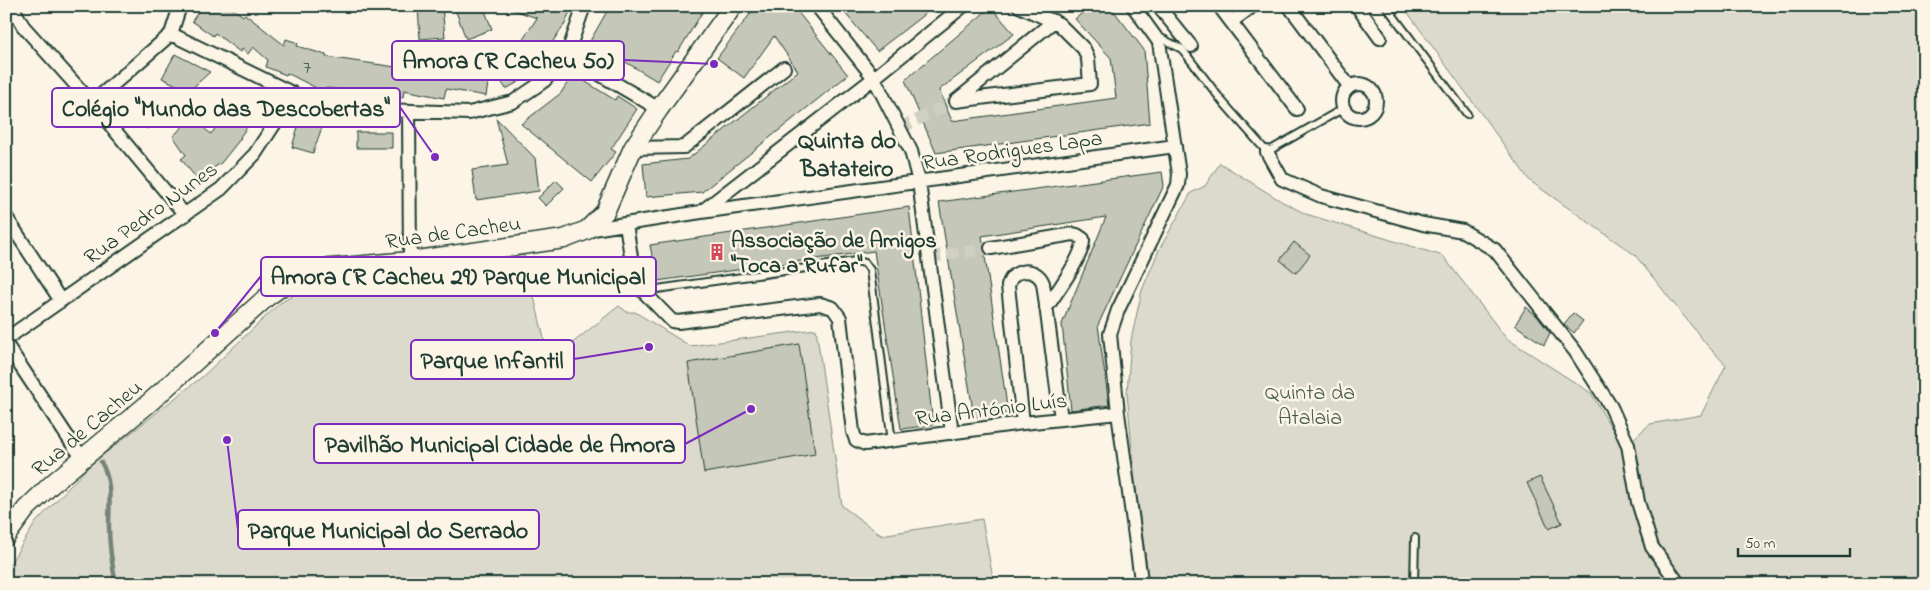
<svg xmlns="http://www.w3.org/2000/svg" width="1930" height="590" viewBox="0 0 1930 590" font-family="'Indie Flower',sans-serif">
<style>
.green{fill:#dcdacc;stroke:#7e8c80}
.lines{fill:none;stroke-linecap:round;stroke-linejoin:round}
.stream{stroke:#758479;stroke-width:4.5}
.building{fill:#c5c7b9;stroke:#1f3d34}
.street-tunnel{stroke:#d0d0c2;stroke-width:12;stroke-dasharray:12 6;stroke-linecap:butt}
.lane-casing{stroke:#1f3d34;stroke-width:10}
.street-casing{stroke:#1f3d34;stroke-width:16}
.secondary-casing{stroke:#1f3d34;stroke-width:21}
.lane{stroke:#fcf5e5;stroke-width:6}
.street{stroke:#fcf5e5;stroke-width:12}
.secondary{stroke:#fcf5e5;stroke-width:18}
.labels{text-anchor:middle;stroke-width:5;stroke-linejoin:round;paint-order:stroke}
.number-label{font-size:20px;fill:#486055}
.street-label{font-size:22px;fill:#1f3d34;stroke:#fcf5e5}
.poi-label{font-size:22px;font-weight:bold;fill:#1f3d34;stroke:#fcf5e5;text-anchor:start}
.park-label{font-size:22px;fill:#455c52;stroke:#fcf5e5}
.neighbourhood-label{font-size:24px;font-weight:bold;fill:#1f3d34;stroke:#fcf5e5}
.leader{fill:none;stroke:#7b2cbf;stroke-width:2}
.callout-dot{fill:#7b2cbf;stroke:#fcf5e5;stroke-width:2}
.callout{fill:#fcf5e5;stroke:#7b2cbf;stroke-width:2}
.callout-label{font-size:24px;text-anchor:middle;font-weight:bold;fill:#1f3d34}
</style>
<rect width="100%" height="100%" fill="#fcf5e5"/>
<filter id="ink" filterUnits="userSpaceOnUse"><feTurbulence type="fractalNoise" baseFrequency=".02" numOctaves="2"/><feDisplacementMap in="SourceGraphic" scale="10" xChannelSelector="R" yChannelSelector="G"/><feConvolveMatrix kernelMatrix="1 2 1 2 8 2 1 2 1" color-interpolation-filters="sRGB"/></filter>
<g filter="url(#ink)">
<path class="green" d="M1403 6H1924V584H1134L1147 568 1135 482 1127 393 1131 340 1142 290 1159 250 1191 193 1205 186 1220 163 1281 201 1306 214 1443 256 1506 338 1591 393 1623 448 1650 424 1701 415 1726 365 1707 345 1635 255 1530 181Z
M524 255 547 351 556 356 619 306 627 312H635L690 346 816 329 842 506 881 535 982 519 994 584H6V570L36 522 89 466 203 376 280 303 312 285 419 274Z"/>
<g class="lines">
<path class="stream" d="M101 462C113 483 109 503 109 526 109 545 112 565 116 584"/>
</g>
<path class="building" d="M202 6H229L243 16 245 14 284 45 286 39 298 43 297 46 326 55V57L396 67 397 62 421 66 422 64 461 71 462 65 477 67 475 62 479 50 502 57 512 51 527 77 506 89 491 65 486 96 446 89 444 98 404 90 403 97 326 88 324 92 287 73 286 75 266 67 268 60 253 47 248 54 242 49 240 52 215 33 213 36 192 21Z
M418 6H442L445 37 420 39Z
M454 6H483L492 29 466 39Z
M509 6H572L564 26H563L542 58 520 44 537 18 508 8Z
M610 6H706L678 52 676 51 657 81 619 58 617 62 601 52 598 57 585 50Z
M756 6H793L848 75 702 192 646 197 643 164 688 159 798 71 774 36 744 78 717 58Z
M839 6H935L877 51Z
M1091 6H1110L1144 50 1150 123 936 153 905 80 991 7 1014 34 939 90 952 121 1116 98 1111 58 1075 19Z
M175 54 210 72 189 91 162 78Z
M573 74 615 100 617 96 637 109 611 149 616 152 592 182 521 124 561 93Z
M145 92 164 114 147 129 126 108Z
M233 92 259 110 240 137 241 138 221 163 197 179 181 159 186 155 173 136 192 118 211 134 229 110 223 106Z
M496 118 535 158 539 191 476 200 472 170 508 165Z
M300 120 322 127 313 153 292 147Z
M356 132H392V148H356Z
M1162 172 1164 185 1098 325 1109 405 1071 410 1062 324 1106 217 982 236 1008 413 974 417 939 202Z
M556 180 564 188 546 206 538 198Z
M909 207 933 425 901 429 874 251 657 281 650 245Z
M1294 242 1310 255 1296 273 1280 260Z
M1526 307 1537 316 1550 333 1544 345 1515 325Z
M1573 313 1583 321 1574 333 1564 324Z
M799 344 815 454 704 473 688 363Z
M1540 477 1562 523 1549 529 1527 483Z"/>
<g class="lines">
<path class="street-tunnel" d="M900 128 956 101
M929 257 991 248"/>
<g class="lane-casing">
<path id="lane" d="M1386 6 1467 114
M1159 37 1182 49 1222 101 1267 152 1344 108
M643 291 856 261 865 263 870 270 892 442
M1414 584 1415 538"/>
</g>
<g class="street-casing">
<path id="street" d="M12 6 23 26 92 103 185 215
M817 6 874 78 911 151 919 182 952 433
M1133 6 1159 42 1179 174 1178 185 1118 310 1110 334 1118 413 1141 580
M1158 6 1191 46
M1219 6 1297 109
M1289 6 1349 86
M1357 6 1380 38
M1231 22 1250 8
M171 34 294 94 327 106 355 109 469 113 513 102 544 81 567 55 584 6
M567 55 659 109
M1342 101a17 17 0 1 1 34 0a17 17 0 1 1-34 0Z
M956 101 1090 84 1088 59 1084 49 1059 24 1019 6
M956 101 1054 21
M92 103 171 34 180 6
M409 112 410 261
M633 148 684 147 784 68
M1267 152 1282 179 1321 196 1423 224 1463 231 1495 250 1575 351 1611 407 1628 445 1638 502 1652 547 1679 584
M701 212 874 78 963 6
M6 217 61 301
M626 224 635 283 672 321 678 322 820 304 833 308 840 318 853 432 856 440 865 444 1023 423 1118 413
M587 230 701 212 1175 146
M991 248 1073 234 1077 235 1083 239C1085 254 1055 295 1046 308
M6 339 221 189 255 154 294 94
M6 344 75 448 84 458
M1023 423 1008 286C1012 268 1036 266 1043 283L1061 419"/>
</g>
<g class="secondary-casing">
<path id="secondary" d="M6 536 26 509 52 484 149 403 267 297 292 279 320 269 410 261 564 239 587 230 605 212 633 148 659 109 733 6"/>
</g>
<use href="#lane" class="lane"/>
<use href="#street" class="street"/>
<use href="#secondary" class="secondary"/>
</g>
</g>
<defs>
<g id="building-bare" transform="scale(1.35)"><path d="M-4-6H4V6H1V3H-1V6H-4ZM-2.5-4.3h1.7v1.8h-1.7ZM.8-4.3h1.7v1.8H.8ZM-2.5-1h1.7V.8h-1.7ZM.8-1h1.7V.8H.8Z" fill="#d1495b" stroke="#fcf5e5" stroke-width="2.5" paint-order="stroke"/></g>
</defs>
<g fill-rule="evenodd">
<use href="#building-bare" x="717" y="252"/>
</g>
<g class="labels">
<g class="number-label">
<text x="307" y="73">7</text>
</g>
<g class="street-label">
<text transform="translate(1012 149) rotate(-8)" y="8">Rua Rodrigues Lapa</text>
<text transform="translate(150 212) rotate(-36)" y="8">Rua Pedro Nunes</text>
<text transform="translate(453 231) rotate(-8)" y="8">Rua de Cacheu</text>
<text transform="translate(991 408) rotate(-7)" y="8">Rua António Luís</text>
<text transform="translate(86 427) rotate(-40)" y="8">Rua de Cacheu</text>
</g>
<g class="poi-label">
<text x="731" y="247">Associação de Amigos<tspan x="731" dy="25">"Toca a Rufar"</tspan></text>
</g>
<g class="park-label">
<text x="1310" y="399">Quinta da<tspan x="1310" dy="25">Atalaia</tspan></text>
</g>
<g class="neighbourhood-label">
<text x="847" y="148">Quinta do<tspan x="847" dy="28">Batateiro</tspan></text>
</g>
</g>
<path class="leader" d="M714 64L624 60M435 157L400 107M215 333L261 276M649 347L574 359M751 409L685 444M227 440L238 530"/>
<g class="callout-dot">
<circle cx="714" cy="64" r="5"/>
<circle cx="435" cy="157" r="5"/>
<circle cx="215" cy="333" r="5"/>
<circle cx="649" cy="347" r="5"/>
<circle cx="751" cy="409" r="5"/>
<circle cx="227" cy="440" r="5"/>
</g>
<g class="callout">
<rect x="392" y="41" width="232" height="39" rx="5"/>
<rect x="52" y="88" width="348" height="39" rx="5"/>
<rect x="261" y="257" width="395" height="39" rx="5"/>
<rect x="411" y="340" width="163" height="39" rx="5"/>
<rect x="314" y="424" width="371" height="39" rx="5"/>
<rect x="238" y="510" width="301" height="39" rx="5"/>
</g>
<g class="callout-label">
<text x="508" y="68">Amora (R Cacheu 50)</text>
<text x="226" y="116">Colégio "Mundo das Descobertas"</text>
<text x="458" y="284">Amora (R Cacheu 29) Parque Municipal</text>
<text x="492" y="368">Parque Infantil</text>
<text x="500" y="452">Pavilhão Municipal Cidade de Amora</text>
<text x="388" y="538">Parque Municipal do Serrado</text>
</g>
<rect width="1930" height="590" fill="none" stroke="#fcf5e5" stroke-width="25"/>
<rect x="12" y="12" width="1905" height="565" fill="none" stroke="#1f3d34" stroke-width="2" filter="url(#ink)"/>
<path d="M1738 548v8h112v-8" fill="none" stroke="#1f3d34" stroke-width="2.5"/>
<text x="1745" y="548" font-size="15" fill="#1f3d34" stroke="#fcf5e5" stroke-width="4" paint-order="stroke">50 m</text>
</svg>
